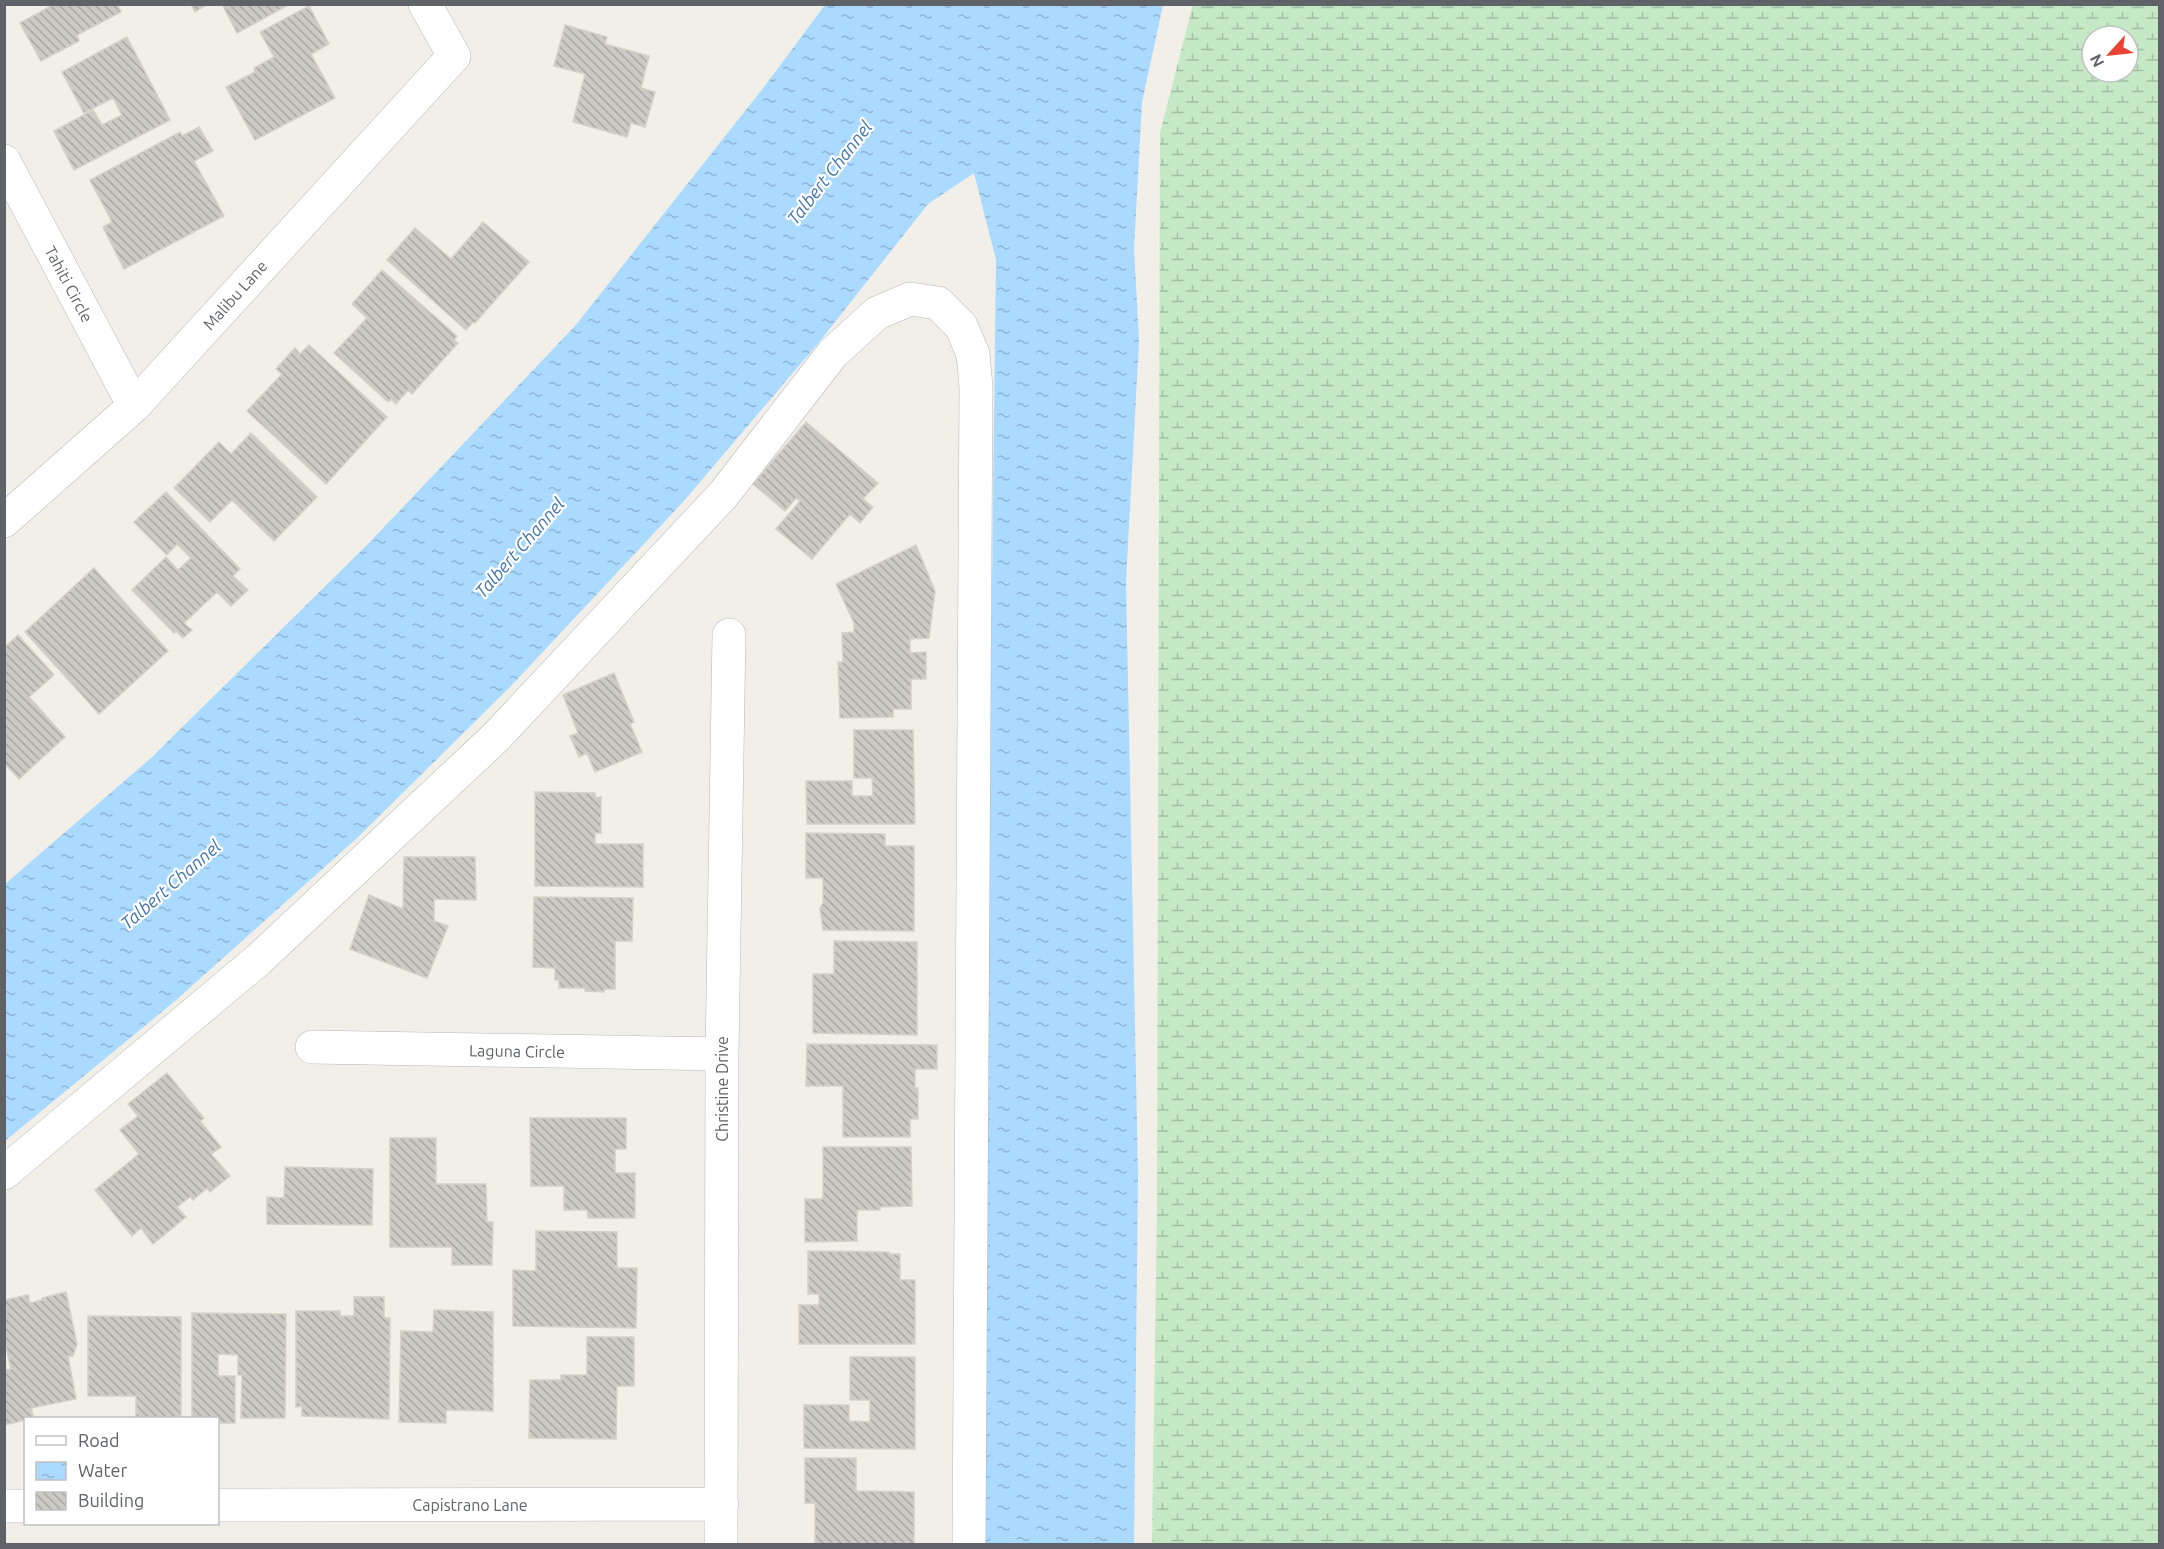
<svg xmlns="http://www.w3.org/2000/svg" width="2164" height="1549" viewBox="0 0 2164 1549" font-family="Ubuntu,sans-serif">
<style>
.wetland{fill:url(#wetland-marsh);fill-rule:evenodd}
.water{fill:url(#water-ripples)}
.building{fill:url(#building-back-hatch);stroke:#d6d1c6;stroke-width:1.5}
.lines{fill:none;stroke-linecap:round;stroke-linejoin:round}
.minor-casing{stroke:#b5b8bc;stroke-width:34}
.minor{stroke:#fff;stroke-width:33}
.labels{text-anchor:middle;stroke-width:4.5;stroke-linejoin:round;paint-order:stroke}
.street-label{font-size:16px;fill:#5f6368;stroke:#fff}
.water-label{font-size:18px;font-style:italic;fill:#4174aa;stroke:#fff}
</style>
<defs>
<pattern id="wetland-marsh" width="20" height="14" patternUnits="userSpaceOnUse" patternTransform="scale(1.5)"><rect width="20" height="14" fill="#c5e8c5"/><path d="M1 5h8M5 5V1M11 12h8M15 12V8" fill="none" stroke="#a3c0a4"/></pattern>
<pattern id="water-ripples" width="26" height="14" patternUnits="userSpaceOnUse" patternTransform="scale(1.5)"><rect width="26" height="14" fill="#aadaff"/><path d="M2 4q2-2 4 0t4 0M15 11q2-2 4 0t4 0" fill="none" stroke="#8eb4d2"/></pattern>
<pattern id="building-back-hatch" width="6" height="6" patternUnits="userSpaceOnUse" patternTransform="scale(1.5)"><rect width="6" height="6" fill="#cccac5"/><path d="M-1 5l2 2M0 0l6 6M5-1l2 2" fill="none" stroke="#a9a8a4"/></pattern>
</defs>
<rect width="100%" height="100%" fill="#f1efe8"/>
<path class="wetland" d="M1193 4 2159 5V1544H1152L1157 1208 1160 133ZM2092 36H2128V72H2092Z"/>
<path class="water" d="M825 5H1163L1142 102 1134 249 1139 341 1126 582 1138 1176 1134 1544H985L989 829 996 260 974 173 928 204 820 341 683 502 511 686 357 838 175 1001 5 1141V884L151 758 368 544 575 326 764 87Z"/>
<path class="building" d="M50 4H117L121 12 77 35 79 41 41 61 20 23 51 6Z
M191 4H208L195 12Z
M222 4H290L237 33Z
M309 6 329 44 311 54 335 98 255 140 226 87 255 72 254 68 274 57 260 32Z
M565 25 607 37 605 44 649 56 641 88 655 92 645 127 631 123 627 137 573 122 585 74 554 66Z
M127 37 170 120 74 170 54 131 93 110 102 125 122 115 113 98 84 113 62 72Z
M199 127 213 151 194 161 224 216 124 269 103 227 112 222 90 180 180 132 182 136Z
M483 222 529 262 475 323 473 322 466 330 387 260 415 228 451 259Z
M382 270 457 336 454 340 458 343 412 394 408 390 396 404 391 399 388 402 334 353 367 318 352 304Z
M309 345 387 417 326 484 247 411 282 374 276 369 295 348 300 354Z
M806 422 878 483 863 499 873 507 860 523 850 514 812 559 776 529 800 501 796 498 785 511 753 484Z
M251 433 317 497 274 541 232 500 210 522 174 488 219 442 231 454Z
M166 492 240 569 233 576 248 590 231 606 217 592 184 623 192 630 183 638 176 631 174 633 132 590 166 557 178 570 191 558 177 544 167 555 134 522Z
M916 545 935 591 929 638 910 639V653L926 652V679H911V709H893V717L840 718 838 662H843L842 633 854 632V623L836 584Z
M94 568 168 651 99 714 25 632Z
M18 635 54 675 29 697 65 737 19 779 4 763V648Z
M614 673 634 722 630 724 642 752 595 772 587 753 579 757 570 736 578 733 563 695Z
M854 730H913L915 824H807L806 781H852V796H873L872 778H854Z
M535 792 595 793 596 798 601 797V833H595V844H643V887L535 886Z
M806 833 885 834V846H914V931L823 930 820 908 823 903V878H806Z
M404 857H475L476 900 434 899V921L448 926 427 978 350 949 369 895 403 909Z
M534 897 633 898 632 941H615V989H604V992L585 991V988H559V980H555V968L533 967Z
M834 941 917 942V1035L813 1033V974H834Z
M807 1044 937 1045V1069H915V1088H918V1119H910V1137H843V1086H806Z
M167 1073 204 1118 200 1121 221 1147 211 1154 230 1176 210 1192 207 1188 193 1200 190 1197 177 1207 186 1217 153 1244 141 1228 132 1236 95 1190 139 1154 120 1130 138 1116 128 1104Z
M530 1118H626V1149H615V1173H635V1218H588L587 1210H564V1186H531Z
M390 1138H436V1184H486L487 1222H493L492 1265H452V1247H390Z
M823 1147H911L912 1206 880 1207V1210H857V1241L805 1242V1199H823Z
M285 1167 373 1169 372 1225 267 1224V1197L284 1198Z
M536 1231 617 1232V1268H637L636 1328 513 1326V1270L536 1271Z
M808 1251 889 1252V1254H900V1280H915V1344H799V1305H819V1294H808Z
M66 1292 77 1344 73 1356H68L76 1399 31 1408 34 1418H26V1420L4 1425 5 1370 11 1369 4 1338V1315L7 1314 4 1300 28 1295 30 1303 42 1300V1298Z
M354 1297H384V1318H390L389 1419 302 1416V1406L296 1407V1311H340V1316H354Z
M434 1310 493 1312V1411L446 1410V1423L399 1422 401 1331 433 1332Z
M192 1313 286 1314 285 1418H241L242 1375H238V1355L218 1354V1376H235V1423H218V1418H192Z
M88 1316 181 1317V1417H136V1396H88Z
M587 1337H634V1386H617L616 1439 529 1438 530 1380H561V1375H587Z
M850 1357H915V1449L804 1448V1405H849V1421L870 1422V1400H850Z
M805 1458H856V1491L914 1492V1544H815V1503H805Z"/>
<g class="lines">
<g class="minor-casing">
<path id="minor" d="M4 161 134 406
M4 521 134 406 454 56 425 4
M312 1047 722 1054
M4 1173 258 960 495 738 723 495 833 353 877 313 910 299 938 303 961 326 973 354 976 387 969 1544
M218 1505 722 1504
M4 1506H26
M721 1544 722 1054 729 635"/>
</g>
<use href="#minor" class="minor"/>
</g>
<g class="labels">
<g class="street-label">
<text transform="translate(69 284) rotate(62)" y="6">Tahiti Circle</text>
<text transform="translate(235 295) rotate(-48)" y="6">Malibu Lane</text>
<text transform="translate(517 1051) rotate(1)" y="6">Laguna Circle</text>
<text transform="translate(722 1089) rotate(-90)" y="6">Christine Drive</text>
<text x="470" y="1511">Capistrano Lane</text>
</g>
<g class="water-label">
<text transform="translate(830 173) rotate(-52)" y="6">Talbert Channel</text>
<text transform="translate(520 548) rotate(-49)" y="6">Talbert Channel</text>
<text transform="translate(171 885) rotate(-41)" y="6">Talbert Channel</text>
</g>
</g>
<rect width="2164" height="1549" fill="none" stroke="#5f6368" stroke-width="12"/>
<rect x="24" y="1417" width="195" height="108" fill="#ffffff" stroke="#bfc1c3" stroke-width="1.5"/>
<rect x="36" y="1436" width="30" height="9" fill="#ffffff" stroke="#bfc1c3" stroke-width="1.5"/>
<text x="78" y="1447" font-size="18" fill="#5f6368">Road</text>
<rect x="36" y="1462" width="30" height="18" fill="url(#water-ripples)" stroke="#bfc1c3" stroke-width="1.5"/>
<text x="78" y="1477" font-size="18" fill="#5f6368">Water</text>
<rect x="36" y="1492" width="30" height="18" fill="url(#building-back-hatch)" stroke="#bfc1c3" stroke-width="1.5"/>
<text x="78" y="1507" font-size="18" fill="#5f6368">Building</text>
<g transform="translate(2110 54) rotate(243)"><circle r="28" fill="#ffffff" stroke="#bfc1c3" stroke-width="1.5"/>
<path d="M0-4.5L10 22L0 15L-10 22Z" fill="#ea4335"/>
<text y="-9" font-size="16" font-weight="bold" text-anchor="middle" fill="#5f6368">N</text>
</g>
</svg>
